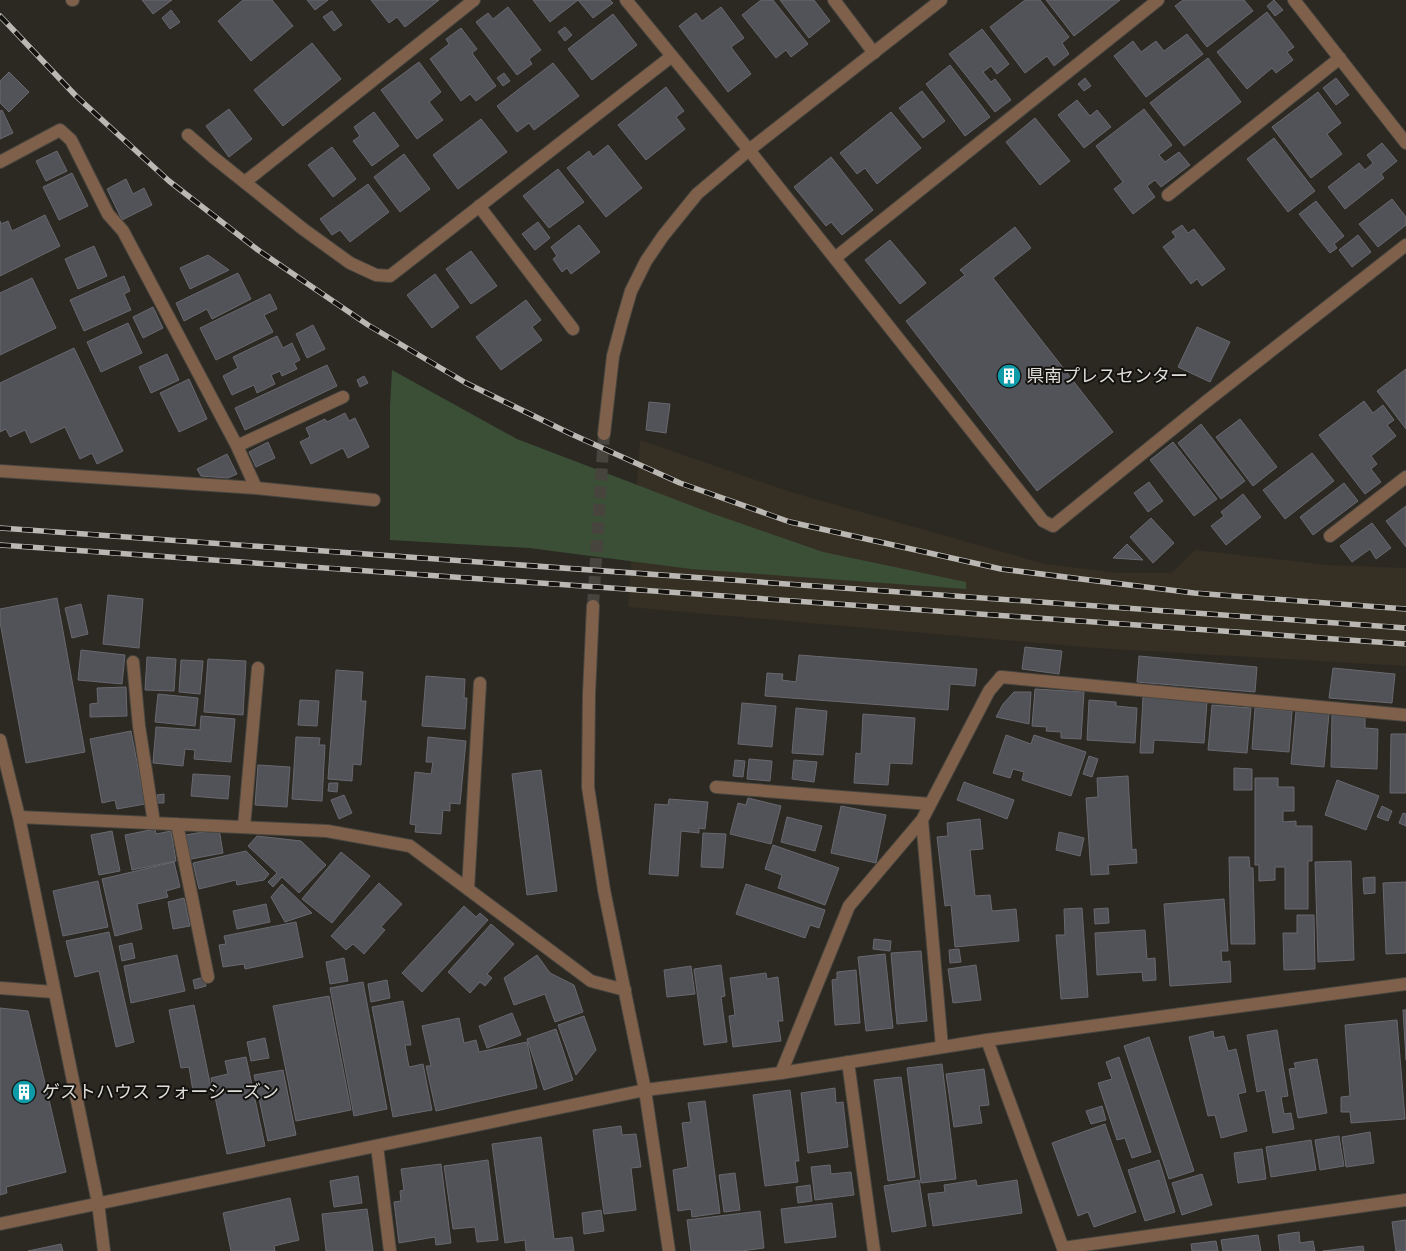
<svg xmlns="http://www.w3.org/2000/svg" width="1406" height="1251" viewBox="0 0 1406 1251" font-family="'Fira Sans Condensed','Noto Sans JP',sans-serif">
<style>
.built{fill:#362f24}
.green{fill:#3b4f37}
.building{fill:#525259;stroke:#68686f}
.lines{fill:none;stroke-linecap:round;stroke-linejoin:round}
.tertiary-tunnel{stroke:#47443e;stroke-width:12;stroke-dasharray:12 6;stroke-linecap:butt}
.pedestrian-casing{stroke:#494640;stroke-width:14}
.minor-casing{stroke:#494640;stroke-width:14}
.tertiary-casing{stroke:#494640;stroke-width:14}
.pedestrian{stroke:#7f614b;stroke-width:12}
.minor{stroke:#7f614b;stroke-width:12}
.tertiary{stroke:#7f614b;stroke-width:12}
.rail-casing{stroke:#bbb8b4;stroke-width:5.5}
.rail{stroke:#13120f;stroke-width:4;stroke-dasharray:11;stroke-linecap:butt}
.labels{text-anchor:middle;stroke-width:4;stroke-linejoin:round;paint-order:stroke}
.poi-label{font-size:18px;fill:#dfddd9;stroke:#13120f;text-anchor:start}
</style>
<rect width="100%" height="100%" fill="#2c2923"/>
<path class="built" d="M640 440 794 493 1045 564 1119 573H1172L1195 550 1328 565 1406 568V666L1095 648 628 607Z"/>
<path class="green" d="M392 370 517 439 708 512 823 552 966 582V589L691 569 529 548 390 540V407Z"/>
<path class="building" d="M142 0H172L153 14Z
M243 0H272L293 26 251 61 218 21Z
M307 0H328L315 10Z
M371 0H439L405 27 397 17 389 23Z
M533 0H610L613 3 593 18 578 0 550 22Z
M761 0H773L808 44 791 57 786 50 776 58 742 15Z
M780 0H814L830 21 809 38Z
M1025 0H1040L1069 37 1062 43 1069 54 1054 66 1047 56 1025 73 990 27Z
M1046 0H1120L1074 36Z
M1183 0H1244L1253 11 1207 47 1175 6Z
M1274 0 1283 10 1275 16 1267 6Z
M508 7 541 50 529 59 532 64 517 75 476 22 488 13 493 19Z
M721 7 744 38 731 47 751 74 728 92 679 26 696 13 702 21Z
M171 10 180 22 170 29 162 18Z
M332 11 342 25 334 31 323 17Z
M1267 12 1294 47 1287 52 1293 60 1276 73 1272 68 1247 89 1217 52Z
M613 14 637 45 592 80 568 49Z
M565 27 572 35 565 41 558 32Z
M461 28 477 49 472 53 496 86 476 101 470 94 461 101 430 59 449 44 446 39Z
M982 29 1009 64 997 74 991 66 983 72 991 82 995 79 1011 100 995 112 949 54Z
M1187 34 1203 54 1146 97 1114 56 1133 41 1141 52 1156 41 1164 51Z
M312 43 341 79 283 126 254 90Z
M1208 58 1241 102 1184 146 1150 103Z
M419 62 441 92 429 102 443 120 417 139 381 90Z
M553 63 579 96 534 130 529 123 517 132 497 106Z
M950 65 990 117 965 136 926 84Z
M9 72 29 92 9 112 0 103V81Z
M504 73 510 81 503 86 497 78Z
M1085 78 1091 86 1084 91 1078 84Z
M1336 78 1349 95 1336 105 1323 88Z
M666 87 684 111 676 117 685 129 646 160 618 125Z
M922 91 945 121 923 138 899 108Z
M1318 92 1341 123 1327 134 1342 154 1311 178 1272 127Z
M1077 100 1090 116 1097 110 1111 127 1084 148 1058 115Z
M229 109 252 139 229 157 206 126Z
M1144 109 1172 145 1159 155 1165 162 1179 152 1190 165 1161 187 1155 180 1147 186 1155 197 1133 214 1114 189 1123 182 1096 146Z
M2 110 13 133 0 139V111Z
M374 112 399 146 372 166 353 141 360 136 354 127Z
M891 112 921 148 877 184 865 168 857 174 840 153Z
M1035 118 1070 161 1040 185 1006 142Z
M481 119 507 152 458 189 433 155Z
M1274 138 1315 191 1288 212 1247 159Z
M1382 143 1397 161 1381 174 1384 178 1345 209 1328 187 1359 163 1365 170 1373 163 1367 155Z
M608 145 642 188 606 217 567 168 589 151 593 157Z
M332 147 356 179 333 197 308 165Z
M57 151 67 171 46 181 36 161Z
M404 154 430 189 400 212 374 177Z
M831 157 873 210 842 235 831 222 826 226 794 187Z
M558 169 584 202 549 228 523 196Z
M72 173 88 206 59 220 43 187Z
M126 179 133 194 144 188 152 205 122 220 107 189Z
M368 184 389 212 350 242 340 230 332 235 320 219Z
M1392 199 1406 217V225L1378 247 1359 224Z
M1316 201 1344 236 1334 244 1337 248 1330 253 1299 214Z
M45 215 60 246 0 276V221L1 224 8 221 12 231Z
M538 222 550 238 535 250 522 234Z
M579 225 600 252 571 274 567 268 562 272 553 259 557 256 551 247Z
M1182 225 1188 233 1194 229 1225 269 1202 286 1197 279 1191 284 1163 247 1176 237 1172 232Z
M1015 227 1031 248 993 278 1113 432 1037 491 906 321 965 275 960 270Z
M1358 235 1371 252 1352 267 1339 250Z
M890 240 926 283 900 304 865 260Z
M94 246 107 276 78 289 65 259Z
M471 251 497 286 471 304 446 269Z
M208 255 229 270 190 289 180 268Z
M238 273 251 299 212 319 207 309 184 321 176 303Z
M435 274 459 307 432 328 407 295Z
M124 276 130 291 124 294 131 310 84 331 70 300Z
M32 278 56 328 0 355V293Z
M270 294 277 309 264 315 273 332 216 360 200 328Z
M526 300 541 320 532 327 542 340 501 370 476 337Z
M153 307 163 328 143 338 133 317Z
M128 323 142 353 101 372 87 342Z
M313 325 325 349 307 358 296 334Z
M1197 327 1230 342 1210 382 1178 367Z
M277 336 283 348 292 343 300 360 294 363 297 369 282 376 280 371 271 375 275 384 257 393 254 385 232 395 223 376 238 368 233 357Z
M74 348 123 451 97 464 92 453 80 459 65 427 31 443 25 430 10 437 6 429 0 432V383Z
M167 354 179 380 151 393 139 367Z
M327 365 337 386 245 430 235 408Z
M1406 369V429L1377 391Z
M364 376 368 383 360 387 357 380Z
M189 379 207 419 179 432 160 393Z
M1364 401 1373 413 1383 405 1394 420 1387 425 1396 436 1371 456 1377 464 1371 469 1381 482 1365 494 1319 435Z
M649 402 670 404 666 433 646 430Z
M345 413 349 421 355 418 369 447 348 458 343 448 311 464 300 442 310 437 306 428 325 419 327 422Z
M1240 419 1277 467 1253 486 1216 437Z
M1201 424 1245 481 1221 499 1178 443Z
M268 442 275 458 256 467 249 452Z
M1173 442 1217 499 1194 516 1150 460Z
M1312 453 1334 481 1285 519 1263 490Z
M227 454 237 474 228 478 201 476 197 469Z
M1149 482 1163 501 1148 512 1134 493Z
M1344 483 1358 501 1313 535 1300 517Z
M1243 494 1261 517 1226 545 1211 526 1224 516 1221 512Z
M1406 506V547L1386 521Z
M1151 518 1174 543 1153 563 1130 537Z
M1372 523 1391 548 1376 559 1370 549 1352 562 1340 546Z
M1127 544 1143 560 1113 558Z
M108 595 143 599 139 648 103 644Z
M57 598 85 752 26 763 0 622V609Z
M81 604 88 634 72 638 65 608Z
M1025 647 1062 651 1059 674 1022 669Z
M81 650 125 655 122 684 78 680Z
M799 655 977 669 975 686 950 684 948 710 765 696 767 673 783 674 782 680 796 682Z
M1139 656 1257 667 1255 692 1137 682Z
M147 657 176 659 174 691 145 690Z
M208 659 246 661 243 715 204 712Z
M181 660 203 661 200 694 179 692Z
M1333 668 1395 674 1392 703 1329 698Z
M336 670 363 672 361 701H366L361 765 353 764 352 781 328 779Z
M426 676 465 679 464 698H467L465 729 422 726Z
M126 687 127 716 90 717V704L98 703 97 688Z
M1035 689 1084 692 1081 739 1061 738V732L1046 731 1047 727 1032 726Z
M1014 692H1031L1029 724 996 717 1003 704Z
M158 694 198 698 195 726 155 722Z
M1143 697 1207 701 1204 743 1154 740 1153 753H1140Z
M300 700 319 701 317 726 298 725Z
M1089 700 1116 702V706L1137 708 1135 743 1087 740Z
M742 703 776 706 772 747 738 744Z
M1212 705 1251 708 1247 753 1208 750Z
M796 708 827 711 823 755 792 753Z
M1255 708 1292 711 1289 752 1252 749Z
M1296 711 1329 714 1324 767 1291 764Z
M863 714 915 718 912 764 890 763 888 785 854 783 856 753 861 754Z
M1332 714 1365 715V728L1378 729 1377 769 1331 767Z
M201 716 235 719 231 762 194 759 195 750 185 749 183 766 153 763 156 727 200 730Z
M131 731 145 804 117 809 115 800 102 803 90 739Z
M1391 734H1406V793H1390Z
M1006 735 1031 744 1034 735 1086 752 1071 796 1022 780 1024 772 1013 769 1010 778 993 773Z
M296 737 320 738 319 745H325L322 801 292 799Z
M428 737 466 741 460 804 450 803V811L443 810 441 834 415 832 416 825 410 824 415 772 431 774 433 762H426Z
M1089 756 1098 759 1092 777 1083 774Z
M749 759 772 761 770 781 747 779Z
M735 760 745 761 743 777 733 776Z
M794 760 817 762 814 782 792 779Z
M258 765 290 767 287 807 255 805Z
M1234 768 1252 769V790H1234Z
M541 770 557 891 527 895 512 774Z
M193 774 230 776 228 799 191 796Z
M1128 776 1132 850 1136 849 1137 863 1108 865 1109 874 1091 875 1086 798 1098 797 1097 778Z
M1255 778H1278V787H1294V811H1283V822L1296 821V826H1312V861H1308V909H1285V867H1275V880L1259 881V865H1255Z
M1337 780 1379 796 1366 830 1325 815Z
M964 782 1014 800 1007 819 957 800Z
M329 783H338L337 792 328 791Z
M164 794V803H157V795Z
M344 795 352 813 339 819 331 800Z
M748 798 781 806 771 844 730 834 738 803 746 805Z
M669 799 708 802 705 829 699 828V833L681 831 678 876 649 874 655 804 668 805Z
M841 806 886 815 876 863 831 853Z
M1382 806 1392 811 1388 821 1377 817Z
M1403 813 1406 814V826L1399 823Z
M787 817 822 826 815 851 781 842Z
M980 819 983 849 970 850 975 896 990 895 992 911 1016 909 1019 941 955 947 951 905 945 906 937 837 948 836 947 823Z
M155 829 156 834 171 831 176 861 132 870 125 835Z
M219 829 223 853 191 859 186 835Z
M112 831 120 871 99 875 91 835Z
M1059 832 1084 838 1080 856 1056 850Z
M703 833 726 834 723 868 701 867Z
M257 836 301 841 326 865 299 893 282 877 273 887 268 882 277 873 248 846Z
M773 845 839 868 825 905 778 888 782 875 765 869Z
M246 851 269 874 264 880 237 885 236 880 199 889 193 863Z
M341 852 370 876 332 923 302 899Z
M1229 857H1249L1250 868H1253L1255 944H1231Z
M1351 861 1354 960 1318 962 1315 862Z
M174 862 180 887 166 891 168 897 137 904 142 929 115 936 102 879Z
M1375 877V893L1364 894 1363 878Z
M98 881 108 927 63 936 53 891Z
M1406 882V953L1386 954 1383 883Z
M379 883 402 904 381 927 385 930 364 954 353 944 346 950 331 936Z
M282 884 312 913 285 922 271 897Z
M746 884 825 910 819 928 810 925 805 938 736 914Z
M184 898 190 926 173 929 168 902Z
M1224 899 1228 951H1221L1222 962 1230 961 1231 982 1170 986 1164 904Z
M266 904 270 922 237 929 233 911Z
M464 906 476 917 480 913 488 920 422 992 402 973Z
M1082 908 1088 997 1061 999 1056 935H1065L1064 909Z
M1108 908 1109 923 1095 924 1094 909Z
M1297 915H1314L1315 969 1284 970 1283 933H1297Z
M296 922 303 957 245 969 244 964 223 967 219 945 226 944 224 936Z
M491 924 514 944 487 974 492 978 485 986 480 982 470 993 448 972Z
M1145 930 1147 959 1155 958 1156 980 1143 981 1142 972 1097 975 1095 933Z
M109 932 134 1042 116 1047 99 971 75 977 66 941Z
M874 939 891 941 890 951 873 949Z
M132 943 135 958 122 961 119 946Z
M959 949 961 962 950 963 949 950Z
M921 951 927 1021 897 1024 891 953Z
M885 954 893 1028 866 1031 858 957Z
M177 955 185 991 131 1003 124 966Z
M537 955 550 973 574 985 583 1012 555 1022 545 994 514 1005 504 978Z
M344 958 348 981 330 984 326 962Z
M721 965 725 996 721 997 727 1042 704 1045 694 969Z
M976 965 981 1000 953 1003 948 969Z
M691 966 695 994 667 997 664 970Z
M856 970 860 1023 835 1025 832 980 837 979V972Z
M766 973 767 979 778 977 783 1021H778L781 1041 733 1047 729 1016 735 1015 730 978Z
M204 977 206 986 195 989 193 980Z
M387 980 390 998 371 1002 368 984Z
M363 982 387 1109 354 1116 330 988Z
M329 996 351 1110 296 1121 273 1006Z
M403 1001 411 1045H405L409 1067 423 1064 432 1110 393 1117 372 1007Z
M194 1005 211 1088 193 1091 189 1067 181 1068 169 1010Z
M0 1008 28 1011 66 1172 6 1187 7 1193 0 1195Z
M1403 1010H1406V1060Z
M512 1013 521 1035 487 1048 479 1026Z
M584 1016 596 1050 576 1075 558 1025Z
M459 1018 464 1043 476 1040 479 1052 527 1042 537 1088 436 1111 426 1066H431L422 1026Z
M1397 1020 1405 1119 1351 1123 1350 1112H1341V1097L1350 1096 1345 1025Z
M556 1029 573 1080 544 1090 527 1039Z
M1277 1030 1288 1096 1281 1097 1284 1114 1291 1113 1294 1129 1273 1133 1265 1090 1257 1092 1247 1035Z
M1213 1031 1214 1038 1224 1036 1228 1051 1236 1049 1246 1092 1238 1094 1247 1131 1221 1138 1215 1115 1208 1116 1189 1037Z
M1149 1037 1194 1171 1169 1179 1124 1046Z
M265 1038 269 1058 251 1061 247 1042Z
M246 1057 265 1146 227 1154 211 1078 228 1074 225 1061Z
M1119 1057 1151 1152 1132 1158 1125 1138 1117 1140 1098 1083 1112 1079 1106 1062Z
M1317 1059 1327 1113 1298 1118 1289 1069 1296 1068 1294 1063Z
M942 1064 956 1179 921 1183 907 1068Z
M984 1069 989 1105 979 1106 982 1123 954 1127 946 1074Z
M283 1070 296 1135 268 1141 254 1075Z
M901 1077 915 1177 888 1181 874 1080Z
M835 1088 836 1103 843 1102 848 1147 808 1153 801 1093Z
M790 1090 799 1161H795L798 1182 765 1186 753 1095Z
M705 1101 720 1213 692 1217 691 1209 678 1211 673 1170 688 1167 682 1123 691 1122 688 1103Z
M1102 1106 1106 1120 1091 1124 1086 1111Z
M1105 1124 1136 1212 1094 1227 1088 1212 1078 1216 1052 1143Z
M621 1126 622 1135 636 1134 641 1167 631 1168 636 1210 604 1214 593 1130Z
M1370 1132 1374 1163 1346 1167 1342 1137Z
M1339 1136 1344 1166 1320 1170 1315 1140Z
M541 1137 554 1239 572 1237 574 1251H526L525 1240 505 1243 492 1144Z
M1311 1140 1316 1170 1271 1177 1266 1147Z
M1262 1149 1266 1179 1238 1183 1234 1153Z
M488 1160 498 1240 477 1242 475 1227 453 1229 444 1166Z
M1159 1160 1175 1212 1145 1221 1128 1170Z
M441 1164 451 1243 436 1245 435 1237 399 1243 394 1202 401 1201 400 1191 404 1190 401 1169Z
M830 1165 831 1174 851 1172 854 1195 815 1200 811 1167Z
M735 1173 740 1210 724 1212 719 1175Z
M1202 1174 1212 1205 1182 1215 1172 1183Z
M358 1176 362 1203 334 1207 330 1181Z
M919 1180 926 1226 892 1232 884 1186Z
M976 1180 977 1186 1017 1180 1022 1213 933 1226 928 1194 945 1192 944 1185Z
M810 1185 812 1201 798 1203 796 1187Z
M290 1198 299 1240 274 1246 275 1251H231L223 1213Z
M832 1203 836 1237 785 1243 781 1209Z
M367 1209 373 1251H326L322 1214Z
M601 1210 604 1231 584 1234 582 1213Z
M760 1211 764 1248 741 1251H691L687 1220Z
M1406 1220V1251H1396L1392 1222Z
M1299 1232 1300 1243 1313 1241 1315 1251H1280L1278 1235Z
M1258 1235 1261 1251H1223L1221 1240Z
M1216 1241 1218 1251H1192L1191 1244Z
M61 1244 63 1251H28Z
M1363 1246 1364 1251H1323Z"/>
<g class="lines">
<path class="tertiary-tunnel" d="M593 606 604 434"/>
<g class="pedestrian-casing">
<path id="pedestrian" d="M1001 677 1406 715"/>
</g>
<g class="minor-casing">
<path id="minor" d="M72 0H73
M626 0 749 150 1043 521 1053 526 1207 401 1406 245
M834 0 874 53
M1294 0 1406 143
M188 135 213 157 303 229 350 263 376 275 390 276 672 56
M0 162 60 130 71 140 108 214 123 231 237 446 256 488
M245 182 474 0
M1168 195 1340 58
M479 206 573 329
M835 258 1158 0
M237 446 343 397
M0 471 256 488 374 500
M1330 536 1406 477
M133 662 139 726 154 823
M0 740 19 817 98 1203 104 1251
M716 787 930 804
M19 817 327 831 410 846 591 981 625 990
M922 820 942 1047
M177 824 208 977
M244 827 258 668
M468 889 480 683
M0 988 54 992
M987 1040 1064 1251
M848 1062 874 1251
M781 1073 849 906 922 820 989 691 1001 677
M645 1090 669 1251
M377 1146 390 1251
M1063 1248 1406 1200"/>
</g>
<g class="tertiary-casing">
<path id="tertiary" d="M604 434 613 356 622 322 631 291 646 261 663 236 697 194 749 150 941 0
M593 606 589 694 588 787 604 890 645 1090
M0 1224 645 1090 781 1073 987 1040 1406 984"/>
</g>
<use href="#pedestrian" class="pedestrian"/>
<use href="#minor" class="minor"/>
<use href="#tertiary" class="tertiary"/>
<g class="rail-casing">
<path id="rail" d="M0 16 76 96 169 181 258 250 368 325 466 383 569 433 680 483 790 522 1001 569 1194 593 1406 609
M0 528 1406 628
M0 545 1406 644"/>
</g>
<use href="#rail" class="rail"/>
</g>
<defs>
<g id="building-disc" transform="scale(1.25)"><circle r="9.5" fill="#0f9aa8" stroke="#13120f"/><path d="M-4-6H4V6H1V3H-1V6H-4ZM-2.5-4.3h1.7v1.8h-1.7ZM.8-4.3h1.7v1.8H.8ZM-2.5-1h1.7V.8h-1.7ZM.8-1h1.7V.8H.8Z" fill="#fff"/></g>
</defs>
<g fill-rule="evenodd">
<use href="#building-disc" x="1009" y="376"/>
<use href="#building-disc" x="24" y="1092"/>
</g>
<g class="labels">
<g class="poi-label">
<text x="1026" y="382">県南プレスセンター</text>
<text x="42" y="1098">ゲストハウス フォーシーズン</text>
</g>
</g>
</svg>
